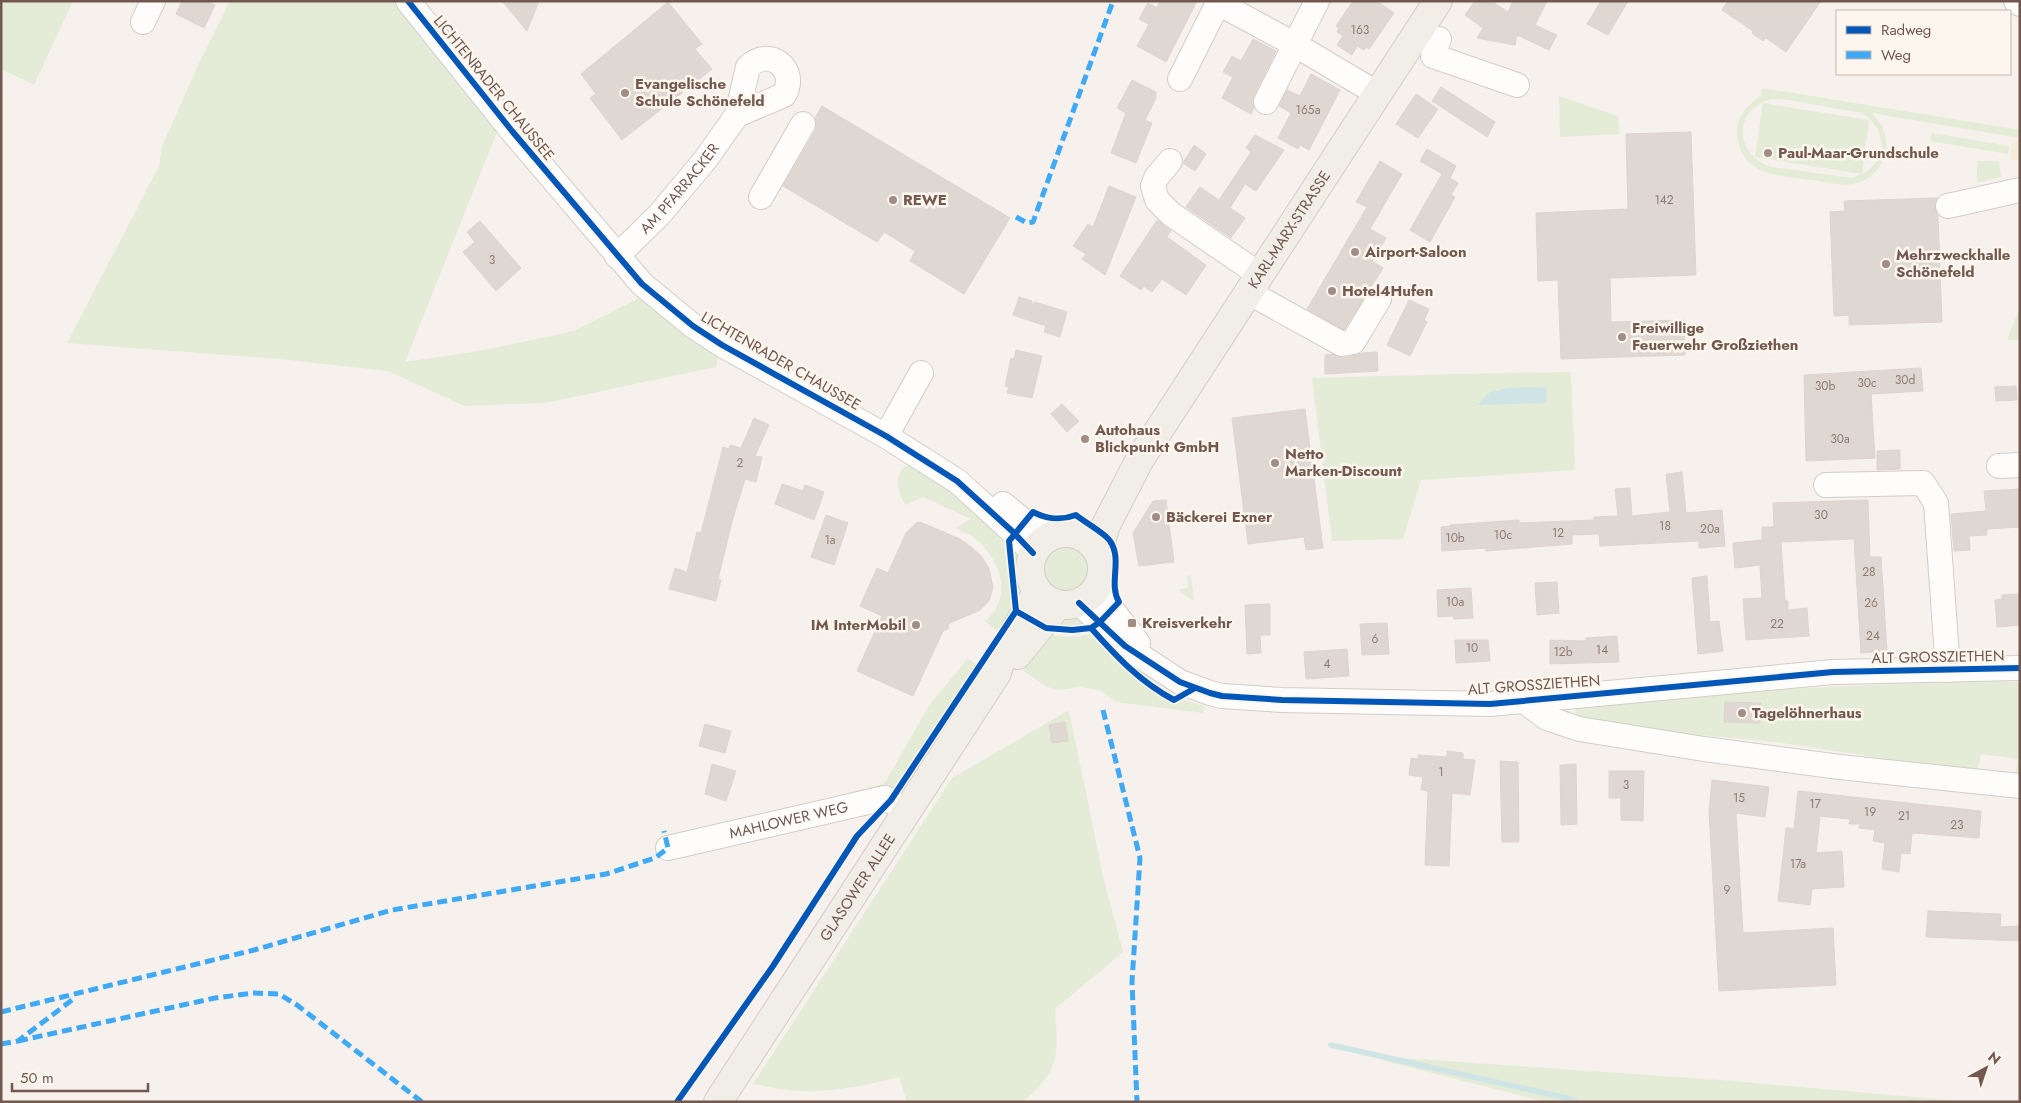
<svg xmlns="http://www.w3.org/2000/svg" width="2021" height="1103" viewBox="0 0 2021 1103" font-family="Jost,sans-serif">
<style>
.green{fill:#e4ecd8;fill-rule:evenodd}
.sand{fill:#f6ecd7}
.water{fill:#cfe4e5}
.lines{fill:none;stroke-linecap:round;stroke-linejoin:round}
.stream{stroke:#cfe4e5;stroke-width:5.5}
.building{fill:#dfd7d2;stroke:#ded4cf}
.minor-casing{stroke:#d3cdc7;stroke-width:26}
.major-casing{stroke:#d5ccc7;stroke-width:30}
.minor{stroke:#fefdfc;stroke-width:24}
.major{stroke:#f1ede7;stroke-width:28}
.quiet{stroke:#3fa9f5;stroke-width:5;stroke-dasharray:10 5;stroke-linecap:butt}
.cycleway-casing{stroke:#fdf6ee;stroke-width:9}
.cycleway{stroke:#0057b8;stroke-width:6}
.poi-dot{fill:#a08e85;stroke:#fdf6ee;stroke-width:2}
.labels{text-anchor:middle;stroke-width:5;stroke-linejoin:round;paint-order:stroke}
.number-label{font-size:12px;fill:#907a72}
.poi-label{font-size:15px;font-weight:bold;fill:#72584e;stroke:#fdf6ee;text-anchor:start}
.street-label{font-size:15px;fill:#72584e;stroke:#fdf6ee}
</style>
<rect width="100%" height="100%" fill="#f6f1ec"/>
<path class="green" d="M1 1H73L34 85 1 69Z
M230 1H396L499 127 405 362 479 351 574 331 643 296 719 352 716 367 545 403 464 406 388 371 280 359 67 343 159 166 162 146 198 65Z
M1762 88 2020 130V138L1872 113C1876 118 1882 124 1884 131 1893 154 1877 179 1854 184 1840 186 1825 182 1812 180 1781 176 1742 176 1737 136 1735 118 1747 105 1761 96ZM1772 99H1782L1862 113C1892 133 1886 169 1852 178L1772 167C1733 154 1733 109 1772 99Z
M1559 96 1618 116 1620 134 1560 137Z
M1763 103 1869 120 1862 174 1755 157Z
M1932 133 2009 146 2008 154 1930 141Z
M1977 161H1999L2001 177 1977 183Z
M2020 307V340H2007Z
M1571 372 1575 470 1421 480 1403 539 1332 541 1312 378 1451 374Z
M910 464 916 465 1002 528 1012 609 998 632 985 621C1013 598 1002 563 978 541 971 535 963 532 955 528L971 519 923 497 906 505C898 498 895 476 903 468 905 466 908 465 910 464Z
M1039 568a26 26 0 1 1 52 0a26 26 0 1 1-52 0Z
M1013 548 1018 549V573L1024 592 1017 604Z
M1191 575 1194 601 1180 592V589L1188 588 1187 576Z
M1061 615 1077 616 1090 624 1058 627Z
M1094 633C1130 659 1159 696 1204 706L1203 713 1116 702 1101 691 1093 689 1079 687 1059 690 1047 687 1022 670 1046 635 1077 637Z
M968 658 977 666 893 789 885 794 813 808 812 802 882 784 886 781 928 707Z
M1949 682H2020V778H2015L2018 759 1981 754 1977 772 1775 742 1647 730 1580 718 1575 714 1576 709 1579 705C1702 693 1826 686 1949 682Z
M1069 710 1103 876 1123 952 1055 1009C1058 1055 1061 1071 1022 1102H907L899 1077C864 1086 824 1094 788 1090 776 1089 765 1086 753 1084L952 778Z
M1402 1058 1721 1080 1971 1102H1547L1381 1060Z"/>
<path class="sand" d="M2013 141 2020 142V161L2010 159Z"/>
<path class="water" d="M1547 387 1546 403 1477 405 1490 392 1508 388Z"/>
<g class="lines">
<path class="stream" d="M1331 1045 1571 1099 1576 1102"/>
</g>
<path class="building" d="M182 1H206L215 5 204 28 176 14Z
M502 1H539L527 31Z
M1160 1H1197L1166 62 1137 46 1149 24 1139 19 1148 3 1157 8Z
M1353 1H1377L1394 13 1369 49 1366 47 1364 50 1357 46 1352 55 1337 45 1343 36 1337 32 1339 28 1336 26Z
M1475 1H1491L1508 12 1513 1H1547L1535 25 1557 35 1549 50 1517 35 1515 45 1477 38 1483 28 1465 15Z
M1601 1H1628L1608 35 1587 24Z
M1728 1H1821L1786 52 1766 38 1763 41 1752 33 1753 31 1722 10Z
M668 2 702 44 695 49 712 69 622 140 590 98 596 94 581 74Z
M1253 39 1276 51 1254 96 1252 102 1254 108 1251 114 1222 98 1233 77 1223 72 1232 56 1241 61Z
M1311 74 1340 90 1309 150 1300 145 1298 149 1278 138 1291 113 1279 106 1287 90 1300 96Z
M1132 80 1156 92V98L1145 120 1152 123 1136 163 1111 153 1126 113 1117 108Z
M1441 87 1495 122 1487 137 1432 101Z
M1416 94 1438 109 1418 138 1396 124Z
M822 106 1010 218 964 294 910 261 915 251 884 232 877 242 783 186 815 131 817 124 815 118Z
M1691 132 1696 275 1610 278 1611 322 1684 320 1685 355 1561 359 1558 280 1538 281 1536 213 1628 209 1626 134Z
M1255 135 1284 150 1256 191 1245 184 1230 208 1245 218 1231 238 1186 207 1200 187 1219 200 1251 152 1246 148Z
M1194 145 1206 154 1195 171 1183 163Z
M1427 149 1456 166 1450 178 1458 183 1451 195 1455 197 1430 242 1410 230 1442 174 1420 161Z
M1380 161 1402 174 1370 229 1386 238 1372 261 1383 268 1344 330 1307 309 1367 207 1356 202Z
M1109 186 1136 197 1105 275 1082 259 1086 254 1073 246 1088 224 1093 227Z
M1937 198 1935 208 1938 216 1942 322 1849 325V315L1834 316 1830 212 1845 211 1844 201Z
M1157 220 1171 231 1167 237 1206 265 1186 295 1162 279 1152 292 1144 286 1141 290 1120 276Z
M480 221 521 268 496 291 463 252 475 242 467 232Z
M1019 297 1032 301V306L1035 302 1067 312 1060 337 1044 332 1046 326 1013 315Z
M1409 300 1429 309 1424 320 1427 322 1410 356 1387 345Z
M1016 350 1042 356 1032 398 1007 393 1009 387 1005 386 1011 358 1014 359Z
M1377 352 1378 371 1325 374V355L1332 354 1344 358 1362 353Z
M1921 368 1923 391 1871 394 1875 458 1806 461 1804 375Z
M2016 386 2017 400 1996 401 1995 387Z
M1062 404 1079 421 1067 432 1051 414Z
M1305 409 1323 548 1306 550 1304 537 1248 544 1232 418Z
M754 418 769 425 755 456 762 457 756 482 745 479 733 518 718 579 721 580 716 601 669 589 675 568 687 572 697 532 701 533 723 447 729 449 730 445 741 448Z
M1900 450V469L1877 470V451Z
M1682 472 1686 513 1722 510 1725 546 1699 548V541L1600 546 1599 534 1572 535V544L1486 551V548L1442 551 1441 527 1450 526V525L1519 520V523L1594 520V517L1618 516 1615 489 1630 488 1632 516 1670 512 1666 474Z
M782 484 803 491 805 485 824 492 814 520 775 504Z
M2020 489V527L1987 529V535L1969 536 1970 550 1954 551 1951 514 1986 511 1984 491Z
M1166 500 1174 562 1139 566 1133 533 1153 501Z
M1868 500 1870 557H1881L1887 651 1861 653 1854 539 1781 542 1785 601H1788V610L1807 608 1809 636 1746 640 1743 599 1762 598 1760 565 1735 568 1733 543 1762 540V527H1774L1773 503Z
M826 515 848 523 834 565 811 557Z
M920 522 960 539 971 547 981 556 989 568 993 588 989 601 980 610 948 624 949 628 943 631 913 696 857 671 882 616 860 606 877 568 888 573 906 533 916 523Z
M1707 576 1710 622 1719 621 1723 651 1698 654 1692 578Z
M1557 582 1559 613 1537 615 1535 583Z
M1471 588 1473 618 1454 619 1453 616 1438 617 1437 590Z
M2020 594V625L1997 627 1995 600 2002 599V595Z
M1270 604V635H1260L1261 653 1247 654 1245 605Z
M1387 623 1389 654 1362 655 1360 624Z
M1617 636 1619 662 1550 664V640L1586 641V638Z
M1455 640H1488L1490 661 1456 663Z
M1347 649 1349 676 1306 679 1304 652Z
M1725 702 1761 703 1760 723 1724 722Z
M1065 722 1068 741 1052 743 1049 725Z
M705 724 731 731 725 753 699 746Z
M1447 751 1463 753V759L1475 760 1470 795 1452 793 1449 866 1425 865 1428 791 1421 790 1423 777 1409 775 1411 758 1418 759V755L1447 757Z
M1500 761 1518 762 1519 842H1502Z
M712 764 736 771 726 801 705 794Z
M1576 764 1577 824 1561 825 1560 765Z
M1609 771H1644L1643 821 1621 820V798H1609Z
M1712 780 1769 787 1765 817 1736 813 1743 933 1833 928 1836 985 1719 991 1709 811Z
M1798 791 1981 811 1979 838 1915 833 1912 834 1910 854 1901 853 1899 872 1882 869 1885 843 1873 841 1875 830 1859 828 1860 824H1849L1850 819 1820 816 1816 853 1842 851 1844 887 1812 889 1810 905 1778 901 1786 828 1794 829Z
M1928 911 2001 914 2000 927 2020 926V941L1926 937Z"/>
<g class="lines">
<g class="minor-casing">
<g id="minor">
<path d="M408 1 512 131 642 284 693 326 722 345 886 436 957 481 1012 531 1033 553"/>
<path d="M2016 1 2020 4"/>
<path d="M1218 3 1294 44 1378 94"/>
<path d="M143 22 153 1"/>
<path d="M1439 39 1433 56 1517 85"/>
<path d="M1180 79 1219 1"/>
<path d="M1266 102 1317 1"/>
<path d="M1170 161 1156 178 1153 186 1157 200 1171 214 1260 275"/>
<path d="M761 197 803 124"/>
<path d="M1948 206 2020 190"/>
<path id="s1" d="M617 256 659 215 705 160 737 115 784 95C799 69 769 46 748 67L737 115"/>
<path d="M1248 292 1342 344 1353 342 1379 299"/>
<path d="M886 436 921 373"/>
<path d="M1999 466 2020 465"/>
<path d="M1826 485 1923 483 1936 503 1948 670"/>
<path d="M1003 504 1025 522 1049 536"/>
<path d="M1096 589 1138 643"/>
<path d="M1079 603 1125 646 1180 682 1210 693 1222 696 1282 700 1490 704 1833 672 2020 668"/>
<path d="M1524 701 1547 718 1579 729 1704 749 1840 767 2020 786"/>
<path id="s2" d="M668 848 885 798 907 810"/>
</g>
</g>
<g class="major-casing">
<g id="major">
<circle cx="1066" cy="569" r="36"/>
<path id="s3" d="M1098 551 1106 525 1140 459 1438 1"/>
<path d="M1017 655 1058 605"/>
<path id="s4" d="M718 1102 997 673 1003 652 1037 592"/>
</g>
</g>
<use href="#minor" class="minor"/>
<use href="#major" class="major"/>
<path class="quiet" d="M1016 217 1027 223 1033 222 1113 1
M1103 710 1140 858 1132 982 1137 1102
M1 1012 254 950 392 910 606 874 655 858 668 848 664 831
M18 1041 215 998 253 993 279 994 297 1005 422 1102
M1 1044 18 1041 76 997"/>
<g class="cycleway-casing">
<path id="cycleway" d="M408 1 512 131 642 284 693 326 722 345 886 436 957 481 1012 531 1033 553
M1079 603 1125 646 1180 682 1210 693 1222 696 1282 700 1490 704 1833 672 2020 668
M1091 628C1116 656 1140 682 1174 700L1195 688
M677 1102 773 966 857 836 891 800 1016 611 1009 541 1033 512C1047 519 1060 521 1076 515 1084 522 1105 533 1110 541 1123 560 1108 583 1119 602L1100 622 1091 628 1072 630 1046 628 1016 611"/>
</g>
<use href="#cycleway" class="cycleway"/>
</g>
<g class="poi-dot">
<circle cx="625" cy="93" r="5"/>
<circle cx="1768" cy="153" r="5"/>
<circle cx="893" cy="200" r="5"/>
<circle cx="1355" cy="252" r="5"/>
<circle cx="1886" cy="264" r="5"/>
<circle cx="1332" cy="291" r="5"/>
<circle cx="1622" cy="337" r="5"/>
<circle cx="1085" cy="439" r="5"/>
<circle cx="1275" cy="463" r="5"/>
<circle cx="1156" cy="517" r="5"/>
<rect x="1127" y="618" width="10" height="10" rx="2.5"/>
<circle cx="916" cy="625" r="5"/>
<circle cx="1742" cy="713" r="5"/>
</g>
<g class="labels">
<g class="number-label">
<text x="1360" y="34">163</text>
<text x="1308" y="114">165a</text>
<text x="1664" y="204">142</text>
<text x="492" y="264">3</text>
<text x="1905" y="384">30d</text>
<text x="1867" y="387">30c</text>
<text x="1825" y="390">30b</text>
<text x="1840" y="443">30a</text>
<text x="740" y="467">2</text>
<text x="1821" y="519">30</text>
<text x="1665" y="530">18</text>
<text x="1710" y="533">20a</text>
<text x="1558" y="537">12</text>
<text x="1503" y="539">10c</text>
<text x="1455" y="542">10b</text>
<text x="830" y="544">1a</text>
<text x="1869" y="576">28</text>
<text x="1455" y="606">10a</text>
<text x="1871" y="607">26</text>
<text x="1777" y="628">22</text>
<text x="1873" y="640">24</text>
<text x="1375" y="643">6</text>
<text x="1472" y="652">10</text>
<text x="1602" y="654">14</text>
<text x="1563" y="656">12b</text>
<text x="1327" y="668">4</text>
<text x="1441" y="776">1</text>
<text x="1626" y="789">3</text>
<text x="1739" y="802">15</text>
<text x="1815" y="808">17</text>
<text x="1870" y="816">19</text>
<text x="1904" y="820">21</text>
<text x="1957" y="829">23</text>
<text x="1798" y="868">17a</text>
<text x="1727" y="894">9</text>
</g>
<g class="poi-label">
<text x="635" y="89">Evangelische<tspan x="635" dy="17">Schule Schönefeld</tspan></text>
<text x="1778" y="158">Paul-Maar-Grundschule</text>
<text x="903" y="205">REWE</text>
<text x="1365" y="257">Airport-Saloon</text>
<text x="1896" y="260">Mehrzweckhalle<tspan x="1896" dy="17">Schönefeld</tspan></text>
<text x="1342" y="296">Hotel4Hufen</text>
<text x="1632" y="333">Freiwillige<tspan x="1632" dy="17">Feuerwehr Großziethen</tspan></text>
<text x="1095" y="435">Autohaus<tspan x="1095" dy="17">Blickpunkt GmbH</tspan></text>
<text x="1285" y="459">Netto<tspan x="1285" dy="17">Marken-Discount</tspan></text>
<text x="1166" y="522">Bäckerei Exner</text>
<text x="1142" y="628">Kreisverkehr</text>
<text x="906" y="630" text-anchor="end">IM InterMobil</text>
<text x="1752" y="718">Tagelöhnerhaus</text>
</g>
<g class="street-label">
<text transform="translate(494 88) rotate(51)" y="5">LICHTENRADER CHAUSSEE</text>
<text dy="5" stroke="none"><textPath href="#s1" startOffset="92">AM PFARRACKER</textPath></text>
<text dy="5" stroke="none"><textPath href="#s3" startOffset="375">KARL-MARX-STRASSE</textPath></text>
<text transform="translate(781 361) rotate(30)" y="5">LICHTENRADER CHAUSSEE</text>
<text transform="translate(1938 657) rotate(-1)" y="5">ALT GROSSZIETHEN</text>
<text transform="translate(1534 685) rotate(-4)" y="5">ALT GROSSZIETHEN</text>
<text dy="5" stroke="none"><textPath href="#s2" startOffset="124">MAHLOWER WEG</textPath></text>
<text dy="5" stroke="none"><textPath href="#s4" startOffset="256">GLASOWER ALLEE</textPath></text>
</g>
</g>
<rect width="2021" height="1103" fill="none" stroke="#72584e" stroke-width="5"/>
<rect x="1836" y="10" width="175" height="65" fill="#fdf6ee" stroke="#c5b7ae"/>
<rect x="1846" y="26" width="25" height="8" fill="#0057b8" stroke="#c5b7ae"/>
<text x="1881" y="35" font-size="15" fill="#72584e">Radweg</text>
<rect x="1846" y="51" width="25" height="8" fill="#3fa9f5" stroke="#c5b7ae"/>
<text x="1881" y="60" font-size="15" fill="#72584e">Weg</text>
<g transform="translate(1986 1068) rotate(40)" stroke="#fdf6ee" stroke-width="4" paint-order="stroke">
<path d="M0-4L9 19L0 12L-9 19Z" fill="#72584e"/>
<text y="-8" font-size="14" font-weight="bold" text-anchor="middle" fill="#72584e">N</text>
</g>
<path d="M12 1083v8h136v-8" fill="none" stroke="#72584e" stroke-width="2.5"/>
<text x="20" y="1083" font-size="15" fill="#72584e" stroke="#fdf6ee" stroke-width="4" paint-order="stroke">50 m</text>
</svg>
